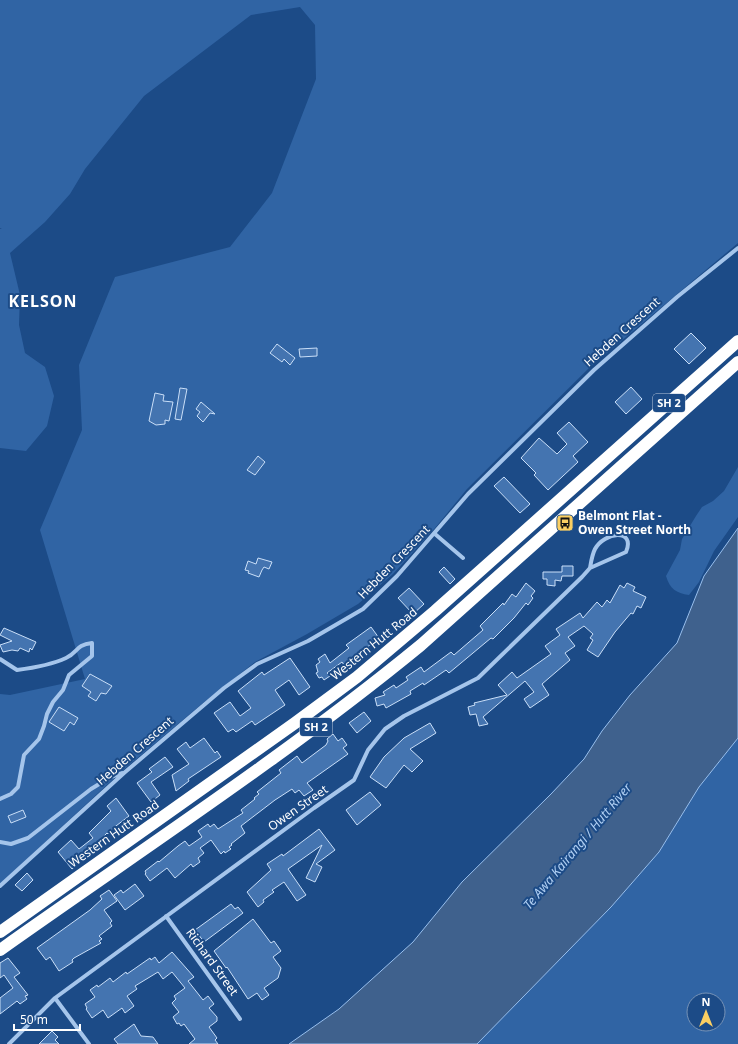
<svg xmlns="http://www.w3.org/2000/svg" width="738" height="1044" viewBox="0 0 738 1044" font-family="'Noto Sans',sans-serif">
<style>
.green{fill:#3064a4;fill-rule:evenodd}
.water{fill:#3f618d;stroke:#98bfed}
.building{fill:#4474b0;stroke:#cadff8}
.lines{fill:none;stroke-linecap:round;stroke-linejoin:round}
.street{stroke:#a5c5eb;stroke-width:4}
.highway{stroke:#fff;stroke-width:12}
.labels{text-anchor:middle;stroke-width:4;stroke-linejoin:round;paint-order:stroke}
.shield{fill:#1c4b87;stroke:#bbc9db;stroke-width:1}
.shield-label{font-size:11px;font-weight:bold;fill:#fff}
.street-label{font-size:12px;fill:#fff;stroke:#1c4b87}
.poi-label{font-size:12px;font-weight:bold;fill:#fff;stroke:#1c4b87;text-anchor:start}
.water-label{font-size:13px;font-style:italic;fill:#b0cff3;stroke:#1c4b87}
.district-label{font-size:16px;font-weight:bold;letter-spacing:1px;fill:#fff;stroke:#1c4b87}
</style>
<rect width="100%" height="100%" fill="#1c4b87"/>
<path class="green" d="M0 0H738V243L589 368 467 489 435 528 393 574 358 604 307 634 255 662 203 703 122 771 0 884V694L10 695 85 679 40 530 82 430 79 365 115 277 230 247 272 193 316 79 315 25 300 7 251 15 144 96 85 169 70 194 45 222 10 253 20 295 19 325 25 353 45 367 54 396 47 426 26 451 0 448V229L2 228H0Z
M738 467V517L714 551 699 582 689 595C676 593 670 589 666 576L680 550 682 539 696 516 702 507 713 501 724 491Z
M738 738V1044H477L611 907 659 852 699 787ZM694 1000H718V1024H694Z"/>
<path class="water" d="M738 528V738L699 787 659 852 611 907 477 1044H289L339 1009 413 942 462 882 551 794 584 759 602 731 630 695 677 643 704 576Z"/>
<path class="building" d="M691 333 706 348 689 364 674 349Z
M277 344 295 358 290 365 284 359 282 362 270 353Z
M317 348V356L300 357 299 349Z
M631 387 642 399 626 414 615 402Z
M180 388 187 389 181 420 175 419Z
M155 393 164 395 163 401 173 402 169 421 165 420V424L156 425 149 421Z
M201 402 215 414 210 413 203 422 197 416 200 412 196 409Z
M569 422 588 442 573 456 578 462 548 490 534 475 536 473 521 458 539 438 557 454 567 444 557 433Z
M258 456 265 462 255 475 247 470Z
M504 477 530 504 520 513 494 486Z
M258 558 272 562 269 569 264 567 262 570 259 577 248 573 249 571 245 570 248 561 256 564Z
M562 566H573V576H562L561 581 555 580V586L547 585V579H543V572H562Z
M444 567 455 579 450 584 439 572Z
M526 583 535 591 531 596 533 598 528 605 526 603 514 618 493 639 491 638 449 673 446 670 424 685 423 683 410 691 411 694 386 708 384 704 377 706 375 698 385 695 383 692 394 685 396 688 408 680 406 677 421 667 424 672 451 652 454 655 483 630 480 626 503 603 504 605 512 594 516 597Z
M627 583 635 587 633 591 646 597 641 608 637 606 633 614 631 613 615 632 598 657 587 650 593 640 590 638 593 634 584 626 568 637 575 646 565 653 570 660 542 684 549 695 530 708 524 699 534 692 525 681 483 717 488 724 479 726 476 714 470 715 468 707 475 705 474 703 507 695 498 685 512 672 517 678 551 654 545 646 560 635 556 629 580 613 583 618 597 602 602 607 607 600 610 603 620 585 624 588Z
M409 588 424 604 413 614 398 598Z
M371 627 379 638 344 665 342 662 327 673 330 676 324 680 322 677 319 678 316 673 318 672 316 665 320 662 318 659 325 654 330 663 349 648 346 645Z
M4 628 36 642 32 650 30 648 29 652 20 648 18 651 12 650 3 652 0 645 12 641 0 635Z
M290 658 310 687 299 695 289 680 275 690 285 705 255 725 252 721 236 732 233 729 228 732 214 713 230 702 240 716 251 708 238 691 262 672 264 675Z
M90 674 112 686 106 694 101 693 96 701 88 696 91 692 82 686Z
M59 707 78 718 74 725 70 722 64 731 49 722Z
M364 712 371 721 357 733 349 723Z
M430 723 436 733 410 749 423 761 412 772 404 765 386 788 370 777 384 757 404 738Z
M333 734 338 741 342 738 347 745 343 748 348 754 307 783 313 790 304 796 299 790 295 793 292 789 275 800 241 826 245 833 231 844 232 845 229 847 231 849 225 853 224 851 221 854 211 840 200 848 204 853 198 858 200 862 193 867 191 864 175 878 167 868 150 881 145 874 146 873 145 871 158 861 159 862 178 846 185 841 189 846 202 837 198 831 208 824 210 827 214 824 218 829 243 813 241 810 255 799 254 798 259 794 257 792 281 773 279 770 297 756 302 763 326 745 328 741 327 739Z
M204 738 215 753 217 751 221 757 188 779 189 781 176 791 172 775 189 764 177 749 186 742 190 748Z
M165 757 173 767 151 782 160 795 151 802 137 783 152 772 149 769Z
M370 792 381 805 357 825 346 810Z
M116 798 129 816 112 829 108 834 107 833 92 848 94 851 72 869 58 852 71 840 79 849 93 838 89 833 111 811 107 806Z
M23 810 26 817 11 823 8 816Z
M319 829 335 850 316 864 322 867 315 882 306 878 322 845 288 869 306 895 297 901 284 882 272 890 274 892 263 900 264 902 258 907 247 892 271 870 267 864 282 854 283 856Z
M27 873 33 880 22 891 15 885Z
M135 884 144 896 125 910 114 895 121 890 123 893Z
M109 890 117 901 104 910 112 921 110 923 112 926 99 936 102 939 99 941 101 943 74 958 72 960 73 962 59 971 50 957 46 960 37 948 90 910 102 899 100 896Z
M231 904 235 909 238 907 243 913 204 942 195 930Z
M253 919 271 943 274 941 281 951 273 957 281 968 278 978 264 988 269 995 262 1000 257 993 248 999 227 967 226 968 214 951Z
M172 952 194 977 188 981 203 1000 208 996 214 1004 209 1008 217 1017V1021L209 1027 217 1038 215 1040 218 1044H189L195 1039 184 1024 181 1026 179 1023 177 1024 173 1017 179 1012 172 1003 176 999 174 996 185 988 172 972 163 979 158 972 135 986 137 989 127 996 134 1006 125 1013 122 1008 108 1018 103 1010 92 1018 86 1009 87 1008 85 1004 95 997 90 990 97 985 98 987 110 978 113 982 126 972 127 974 150 958 151 960 155 957 159 963Z
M8 958 20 973 14 977 28 995 25 996 27 999 20 1004 17 1001 0 1014V998L13 988 4 975 0 978V963Z
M134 1024 141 1036 153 1037 158 1044H118L114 1039Z
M52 1031 58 1037 55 1040 59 1044H39Z"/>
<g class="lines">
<path class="street" d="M435 534 463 558
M0 659 17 670C33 668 51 665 66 658 78 653 75 645 92 643V656L69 675 63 690 53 702 47 714 44 726 39 739 24 755 18 787 11 794 0 799
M0 842 11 844 28 838 91 789 109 778 122 773
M0 886 124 773 224 688 257 664 308 641 363 609 397 576 468 494 594 370 677 297 738 248
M166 916 240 1019
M55 998 89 1044
M9 1044 55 998 314 808 354 780 368 750 385 729 404 716 478 678 582 577 590 568 626 552C636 528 604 532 595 549 592 555 591 562 590 568"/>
<path class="highway" d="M0 932 295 723 357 677 435 611 738 341
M0 950C141 850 287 755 421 645L738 362"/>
</g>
<defs>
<g id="bus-square" transform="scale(0.9)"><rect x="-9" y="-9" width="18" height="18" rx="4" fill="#fbcf62" stroke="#1c4b87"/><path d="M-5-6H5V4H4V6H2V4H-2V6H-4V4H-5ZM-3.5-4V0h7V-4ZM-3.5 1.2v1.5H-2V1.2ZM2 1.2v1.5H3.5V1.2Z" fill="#111"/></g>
</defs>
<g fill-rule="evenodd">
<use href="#bus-square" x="565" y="523"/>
</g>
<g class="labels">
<g class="shield">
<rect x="653" y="394" width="32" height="18" rx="3"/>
<rect x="300" y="718" width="32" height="18" rx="3"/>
</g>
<g class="shield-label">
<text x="669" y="407">SH 2</text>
<text x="316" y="731">SH 2</text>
</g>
<g class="street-label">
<text transform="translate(622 332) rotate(-42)" y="4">Hebden Crescent</text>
<text transform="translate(394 562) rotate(-46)" y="4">Hebden Crescent</text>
<text transform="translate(374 644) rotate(-39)" y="4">Western Hutt Road</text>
<text transform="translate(135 751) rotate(-41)" y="4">Hebden Crescent</text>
<text transform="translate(298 808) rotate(-35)" y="4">Owen Street</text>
<text transform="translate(114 834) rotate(-35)" y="4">Western Hutt Road</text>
<text transform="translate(212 962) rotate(54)" y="4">Richard Street</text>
</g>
<g class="poi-label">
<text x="578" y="520">Belmont Flat -<tspan x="578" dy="14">Owen Street North</tspan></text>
</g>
<g class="water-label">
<text transform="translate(577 846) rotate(-50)" y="5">Te Awa Kairangi / Hutt River</text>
</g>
<g class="district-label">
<text x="43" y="307">KELSON</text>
</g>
</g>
<g transform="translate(706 1012)"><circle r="19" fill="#1c4b87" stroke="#7793b7"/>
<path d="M0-3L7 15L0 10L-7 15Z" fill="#fbcf62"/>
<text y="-6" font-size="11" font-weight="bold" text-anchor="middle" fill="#ffffff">N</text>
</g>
<path d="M14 1024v6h66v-6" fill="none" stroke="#ffffff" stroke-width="2"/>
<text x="20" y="1024" font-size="12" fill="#ffffff" stroke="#1c4b87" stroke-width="3" paint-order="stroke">50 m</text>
</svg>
